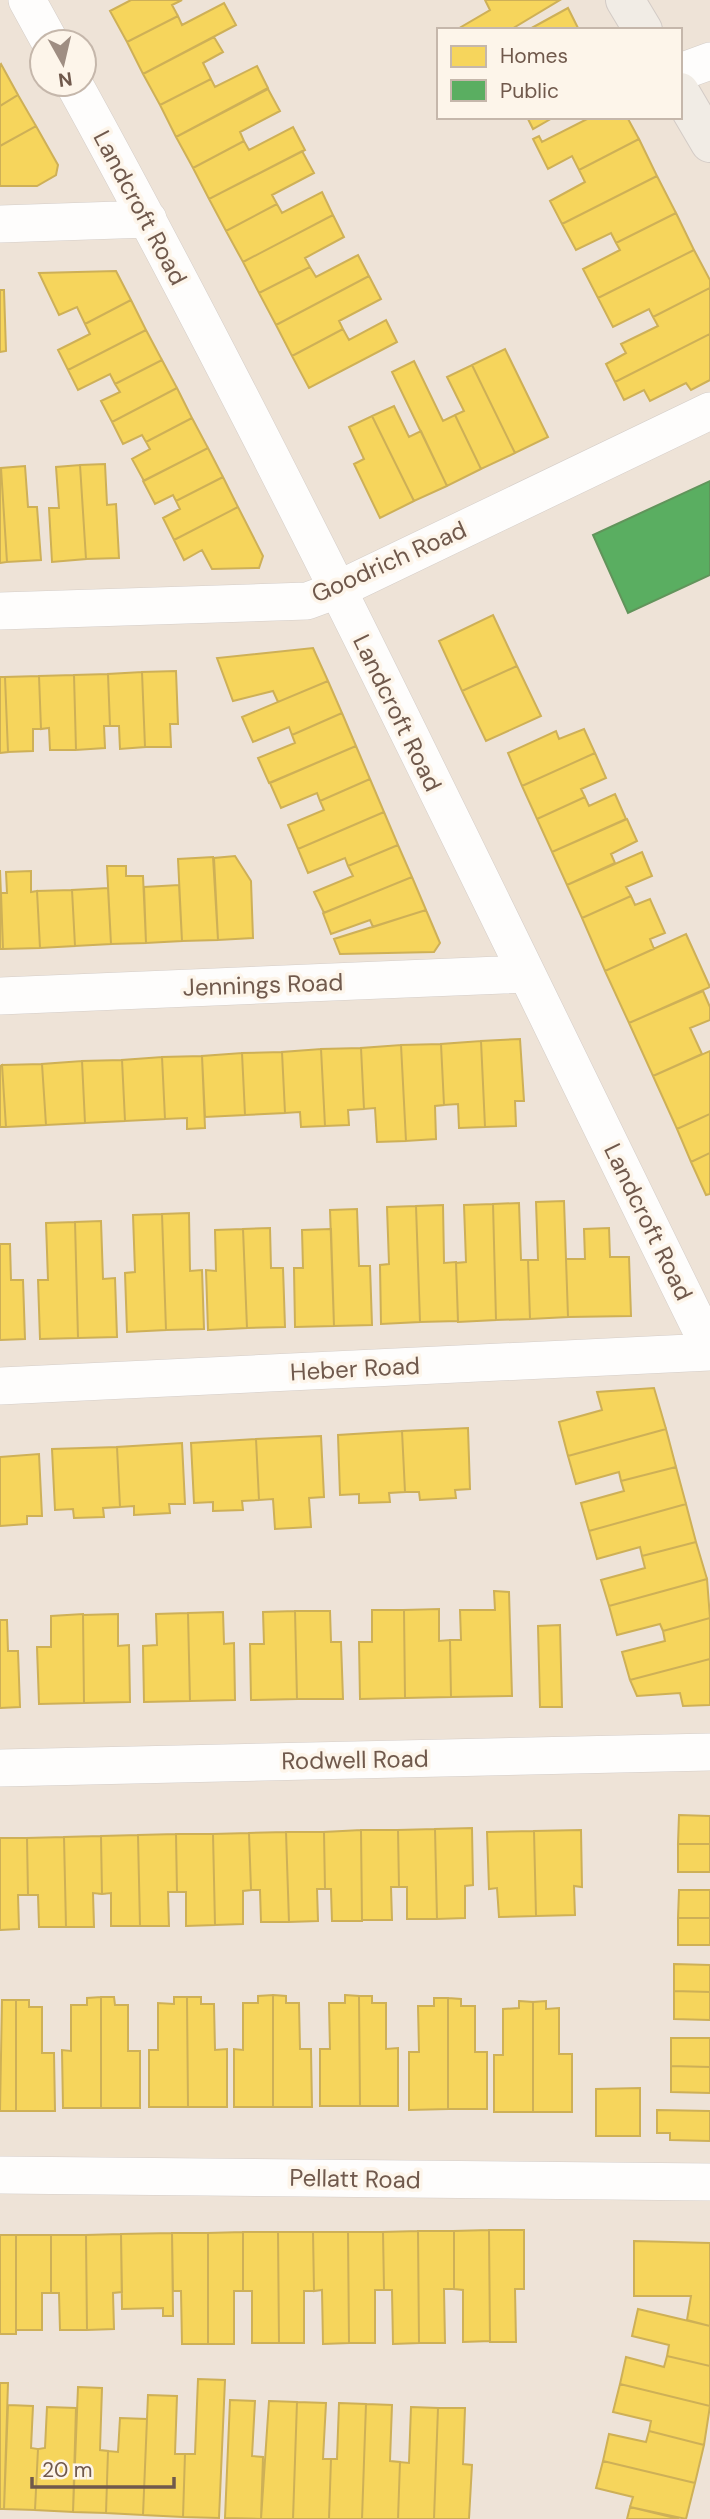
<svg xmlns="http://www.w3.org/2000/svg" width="710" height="2519" viewBox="0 0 710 2519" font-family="'DM Sans',sans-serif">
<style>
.residential{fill:#eee3d7;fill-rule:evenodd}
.homes{fill:#f6d55c;stroke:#ceb057;stroke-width:2}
.public{fill:#5aae61;stroke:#61945b;stroke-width:2}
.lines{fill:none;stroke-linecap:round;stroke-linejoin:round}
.street-casing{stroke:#d4cdc8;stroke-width:38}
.primary-casing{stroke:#d3cbc6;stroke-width:40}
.street{stroke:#fefdfc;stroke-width:37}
.primary{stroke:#f1ece5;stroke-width:38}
.labels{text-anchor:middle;stroke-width:7;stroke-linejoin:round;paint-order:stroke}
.street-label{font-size:24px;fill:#70594c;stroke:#fdf5ea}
</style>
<rect width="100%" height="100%" fill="#f5f0e9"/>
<path class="residential" d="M0 0H625L643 30H439V117H680L710 143V2519H0ZM42 42H84V84H42Z
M641 0H710V117L680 66V30H658Z"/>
<path class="homes" d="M131 0H182L172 5 178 16 127 42 110 11Z
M485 0H560L510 30H456L490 10Z
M224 3 236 25 143 74 127 42 178 16 182 25Z
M568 8 579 30H528Z
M214 37 223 52 203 63 211 79 160 105 143 74Z
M1 64 18 95 0 106V65Z
M257 66 268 88 176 137 160 105 211 79 215 87Z
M268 89 280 111 240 132 244 141 193 168 176 137Z
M18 95 36 126 0 146V106Z
M527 117H554L533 129Z
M591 117H627L639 139 579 170 572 156 548 169 533 139 539 136 542 142Z
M36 126 58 165 56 175 37 186H0V146Z
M293 127 305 150 209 199 193 168 244 141 249 150Z
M639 139 657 176 562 224 550 201 585 182 579 170Z
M302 151 314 173 272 195 277 204 226 231 209 199Z
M657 176 676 213 616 243 611 233 576 250 562 224Z
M322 192 333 215 243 262 226 231 277 204 282 213Z
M676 213 694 250 598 298 583 269 620 250 616 243Z
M333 215 344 237 305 258 310 267 259 293 243 262Z
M694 250 710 280V288L653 317 649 309 613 327 598 298Z
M358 255 369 276 276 325 259 293 310 267 316 277Z
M116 271 131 300 85 324 77 307 59 315 39 273Z
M369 276 381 299 339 321 343 329 292 356 276 325Z
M710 288V334L615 382 606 364 626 353 621 344 658 326 653 317Z
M0 290H4L6 351 0 352Z
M131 300 146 330 68 370 58 350 90 334 85 324Z
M386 320 397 342 309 388 292 356 343 329 349 340Z
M146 330 162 360 115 384 110 374 78 390 68 370Z
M710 334V380L691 390 686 383 650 401 644 390 624 400 615 382Z
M505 349 548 437 515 453 472 365Z
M162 360 177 388 112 422 101 401 120 392 115 384Z
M414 361 443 421 455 415 481 469 447 486 392 372Z
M472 365 515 453 481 469 455 415 464 411 447 377Z
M177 388 192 418 146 442 142 435 123 444 112 422Z
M394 406 409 437 421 431 447 486 414 501 372 416Z
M372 416 414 501 380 518 354 464 364 459 349 427Z
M192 418 208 448 144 481 132 459 150 449 146 442Z
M208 448 223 477 176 501 173 495 155 504 143 481Z
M105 464 107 505 116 504 119 558 86 559 80 465Z
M80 465 86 559 52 562 49 508H59L56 467Z
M25 466 28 507H37L41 560 7 562 1 468Z
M1 468 7 562 0 563V468Z
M223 477 238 507 174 540 163 518 180 509 176 501Z
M238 507 263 556 259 568 212 569 202 550 184 560 174 540Z
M493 615 517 666 462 691 439 641Z
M313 648 328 681 278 702 273 691 233 701 217 658Z
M517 666 541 716 486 741 462 691Z
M176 671 178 724H170L171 747H145L142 672Z
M142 672 145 747 120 749 119 726H110L108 674Z
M108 674 110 726H104L105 748 76 750 74 675Z
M74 675 76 750H50L49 728 41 729 39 676Z
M39 676 41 729H33V751L8 752 5 677Z
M0 677H5L8 752 0 753Z
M328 681 342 713 292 735 289 727 253 742 242 717Z
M342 713 356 746 269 783 258 758 295 743 292 735Z
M584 729 595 753 522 786 508 753 556 731 559 739Z
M356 746 370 779 320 801 317 793 281 808 270 783Z
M595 753 606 778 581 789 585 797 537 819 522 786Z
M370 779 384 812 298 849 288 825 324 810 320 801Z
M615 794 626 819 552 852 537 819 585 797 589 806Z
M384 812 398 845 348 866 345 858 308 873 298 849Z
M627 819 637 841 611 854 615 863 567 885 552 852Z
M398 845 412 877 324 913 314 892 353 876 348 866Z
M642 852 652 876 626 887 631 896 582 918 567 885Z
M235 856 251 881 253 938 218 940 214 858Z
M213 857 218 940 182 941 178 859Z
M107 866H126V876H143L146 943 111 944Z
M0 870 3 949H0Z
M31 871V892L37 891 40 948 3 949 1 893H7L6 872Z
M412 877 426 910 373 927 370 920 331 934 323 913Z
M179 885 182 941 146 943 144 887Z
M108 888 111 944 75 946 72 890Z
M72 890 75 946 40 948 37 891Z
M631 896 635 905 650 899 665 933 650 939 654 949 605 971 582 918Z
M426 910 440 943 434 952 340 954 334 939Z
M686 934 710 987 629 1023 605 971Z
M703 991 710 1007V1020L690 1028 702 1054 653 1076 629 1023Z
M520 1039 524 1101H515L516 1126 485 1127 481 1041Z
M481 1041 485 1127 459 1128 458 1104 444 1105 441 1044Z
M441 1044 444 1105 435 1106 436 1139 406 1141 401 1045Z
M401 1045 406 1141 377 1142 375 1108 364 1109 361 1048Z
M361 1048 364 1109 348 1110 349 1125 325 1126 321 1049Z
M321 1049 325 1126 301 1127 300 1112 285 1113 282 1052Z
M710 1051V1114L677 1129 653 1076Z
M282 1052 285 1113 245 1115 242 1053Z
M242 1053 245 1115 205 1117 202 1056Z
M202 1056 205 1128 187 1129V1118L165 1119 162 1057Z
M162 1057 165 1119 125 1121 122 1060Z
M122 1060 125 1121 85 1123 82 1061Z
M82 1061 85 1123 46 1125 42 1064Z
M42 1064 46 1125 6 1127 2 1065Z
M2 1065 6 1127H0V1066Z
M710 1114V1153L691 1162 677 1129Z
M710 1153V1194L706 1195 691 1162Z
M564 1201 568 1317 530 1319 528 1260H538L536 1202Z
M519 1203 521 1260H528L530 1319 496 1320 493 1204Z
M493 1204 496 1320 458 1322 456 1263 466 1262 464 1205Z
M443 1205 444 1263 456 1262 458 1321 420 1322 416 1206Z
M416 1206 420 1322 381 1324 380 1265 389 1264 387 1207Z
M357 1209 359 1266H370L372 1325 334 1326 330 1210Z
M189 1213 190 1271 202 1270 204 1329 166 1330 162 1214Z
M162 1214 166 1330 127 1332 125 1273 135 1272 133 1215Z
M101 1221 103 1279 115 1278 117 1337 78 1338 75 1222Z
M75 1222 78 1338 40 1339 38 1280H48L46 1223Z
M270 1228 271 1268H283L285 1327 247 1328 243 1229Z
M609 1228 610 1257H629L631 1316 568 1317 566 1259H585L584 1229Z
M243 1229 247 1328 208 1330 206 1270 216 1271 215 1230Z
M331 1229 334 1326 295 1327 294 1268H303L302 1230Z
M0 1244H10L11 1280H23L25 1339 0 1340Z
M654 1388 666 1429 568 1456 559 1422 602 1410 597 1392Z
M468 1428 470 1489 455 1490 456 1498 420 1500 419 1492H405L402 1431Z
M666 1429 676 1467 621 1481 619 1472 576 1484 568 1456Z
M402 1431 405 1492 389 1493 390 1502 359 1503V1494L340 1495 338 1435Z
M321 1436 324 1497 309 1498 311 1527 275 1529 273 1499 259 1500 256 1439Z
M256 1439 259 1500 242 1501 243 1510 213 1511V1502L194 1503 191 1443Z
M182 1443 185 1504H169L170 1513 134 1515V1506L120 1507 117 1447Z
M117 1447 120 1507 103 1508 104 1517 74 1518 73 1509 55 1510 52 1449Z
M39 1454 42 1516H27V1524L0 1526V1457Z
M676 1467 686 1504 589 1531 581 1503 624 1491 621 1481Z
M686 1504 696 1542 642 1556 640 1547 597 1559 589 1531Z
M696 1542 707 1579 609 1606 601 1580 645 1568 642 1556Z
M707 1579 710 1618 663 1631 660 1624 617 1635 609 1606Z
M494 1591 509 1592 512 1696 451 1697 450 1640H461L460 1610H495Z
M439 1609V1641L450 1640 451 1697 405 1698 404 1610Z
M372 1610H404L405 1698 360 1699 359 1642H372Z
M295 1611H330L331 1642H341L343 1699H297Z
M295 1611 297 1699 251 1700 250 1644H264L263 1612Z
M223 1612 224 1644 234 1643 235 1700 190 1701 188 1613Z
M188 1613 190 1701 144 1702 143 1646 157 1645 156 1614Z
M83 1614 84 1703 39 1704 37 1647H51V1616Z
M118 1614V1646L129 1645 130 1702 84 1703 83 1615Z
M710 1618V1659L630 1680 622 1652 665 1641 663 1631Z
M0 1620H7L8 1651H18L20 1707 0 1708Z
M560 1625 562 1707H540L538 1626Z
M710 1659V1705L683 1706 680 1693 637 1696 630 1680Z
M679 1815 710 1816V1844H678Z
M472 1828 473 1885 465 1886V1918L437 1919 435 1829Z
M435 1829 437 1919H407V1887H399L398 1830Z
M361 1830 362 1921H332L331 1889H325L324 1832Z
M361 1830H398L399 1887H391L392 1920H362Z
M581 1830 582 1887 574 1886 575 1915 536 1916 534 1831Z
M534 1831 536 1916 499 1917 497 1888 489 1889 487 1832Z
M286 1832 289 1922H261L260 1890H251L249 1833Z
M286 1832H324L325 1889H317L318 1921 289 1922Z
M249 1833 251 1890 243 1891V1924L215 1925 213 1834Z
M176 1834H213L215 1925 186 1926V1892H177Z
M176 1834 177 1892H168L169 1926H140L138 1835Z
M138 1835 140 1926H111V1893L102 1894 101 1836Z
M101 1836 102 1894 93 1893 94 1927H66L64 1837Z
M64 1837 66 1927H39L38 1895H28L27 1838Z
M0 1838H27L28 1895H18L19 1929 0 1930Z
M678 1844H710V1872H678Z
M679 1890H710V1918H678Z
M678 1918H710V1945H678Z
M674 1964 710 1965V1992L674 1991Z
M674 1991 710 1992V2020L674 2019Z
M273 1995V2107H234V2049L243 2050V2003H258V1996Z
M273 1995 286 1996V2003H299L300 2049H311L312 2107H273Z
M345 1995 359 1996 360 2106H320V2049H330L329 2003H345Z
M359 1996H372V2003H386V2049L398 2048V2106H360Z
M101 1997H114L115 2005H128V2051H140V2108H101Z
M101 1997V2108H63L62 2050 71 2051V2005H87V1998Z
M174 1997H187L188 2107H149V2050H158V2003L174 2004Z
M187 1997H201V2004H214L215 2050 227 2049V2107H188Z
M434 1998H448V2109L409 2110V2052H419L418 2006H434Z
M448 1998 461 1999V2006H475V2052H487V2109H448Z
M2 2000H16V2111H0Z
M16 2000H29V2007H42V2053H54L55 2111H16Z
M519 2001 533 2002V2112H494V2055H503V2009L519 2008Z
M546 2001V2009L559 2008V2054H572V2112H533V2002Z
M671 2038H710V2067L671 2066Z
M671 2066 710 2067V2093L671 2092Z
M640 2088V2136H596V2089Z
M657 2110 710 2111V2141L670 2140V2133H657Z
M489 2230 490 2341 463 2342V2290L454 2289V2231Z
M489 2230H524V2289H515L516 2342H490Z
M418 2231H454V2289H444L445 2343H419Z
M418 2231 419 2343 393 2344 392 2290H384L383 2232Z
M243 2232H278L279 2343H252V2291H243Z
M243 2232V2291H234V2344H208V2233Z
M278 2232H313L314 2291H304V2343H279Z
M313 2232H348L349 2343 323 2344 322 2290 314 2291Z
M348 2232H383L384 2290H375V2343H349Z
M172 2233 173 2316H163V2308L122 2309 121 2234Z
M172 2233H208V2344H182L181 2291H173Z
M121 2234 122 2292 113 2293 114 2329 87 2330 86 2235Z
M0 2235H16V2334H0Z
M16 2235H51V2293H42V2330H16Z
M51 2235H86L87 2330H60L59 2293H51Z
M634 2241 710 2243V2326L687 2320 691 2296H634Z
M638 2309 710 2326V2366L667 2356 669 2345 632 2336Z
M667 2356 710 2366V2406L620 2384 626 2357 664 2367Z
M198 2379 225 2380 219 2518 183 2517 185 2454H195Z
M0 2383H8L4 2509H0Z
M620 2384 710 2406 704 2445 649 2431 651 2421 613 2412Z
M78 2387 102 2388 100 2450 108 2451 106 2513 73 2512Z
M148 2395 177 2396 175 2454H185L183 2517 143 2515Z
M230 2400 255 2401 252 2456 263 2457 261 2519 225 2518Z
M269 2401 297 2402 293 2519H261Z
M297 2402 326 2403 323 2459H331L329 2519H293Z
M339 2403 366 2404 362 2519H329L331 2459H337Z
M366 2404 392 2405 390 2461 400 2462 398 2519H362Z
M8 2405 33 2406 31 2448 38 2449 35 2510 4 2509Z
M47 2407 76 2408 73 2512 35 2510 38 2449 45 2448Z
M411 2407 438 2408 434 2519H398L400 2462 409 2463Z
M438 2408H465L463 2464 472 2465 469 2519H434Z
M120 2418 147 2419 143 2515 106 2513 108 2451 118 2452Z
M649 2431 704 2445 695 2483 603 2461 609 2434 646 2442Z
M603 2461 695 2483 686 2519 630 2507 633 2497 596 2488Z
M630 2507 679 2519H627Z"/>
<path class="public" d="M710 481V575L628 613 593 535Z"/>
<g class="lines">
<g class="street-casing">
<path id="street" d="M27 0 50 42
M680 72 710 61
M74 84C301 497 501 925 710 1348
M0 224 148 219
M0 611 307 601 337 590 710 411
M0 996 525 974
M0 1386 710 1352
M0 1768 710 1752
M0 2175 710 2182"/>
</g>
<g class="primary-casing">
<path id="primary" d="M625 0 643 30
M680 92 710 143"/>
</g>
<use href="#street" class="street"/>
<use href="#primary" class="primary"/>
</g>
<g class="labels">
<g class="street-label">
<text transform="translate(140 208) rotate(62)" y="8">Landcroft Road</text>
<text transform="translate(389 562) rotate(-24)" y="8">Goodrich Road</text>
<text transform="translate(397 713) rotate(64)" y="8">Landcroft Road</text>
<text transform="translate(263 985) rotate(-2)" y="8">Jennings Road</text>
<text transform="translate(648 1222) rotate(64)" y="8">Landcroft Road</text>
<text transform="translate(355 1369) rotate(-3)" y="8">Heber Road</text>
<text transform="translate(355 1760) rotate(-1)" y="8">Rodwell Road</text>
<text transform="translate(355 2179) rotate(1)" y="8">Pellatt Road</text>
</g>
</g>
<rect x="437" y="28" width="245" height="91" fill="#fdf5ea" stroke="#c5b7ab" stroke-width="2"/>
<rect x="451" y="46" width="35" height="21" fill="#f6d55c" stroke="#c5b7ab" stroke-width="2"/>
<text x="500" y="63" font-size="21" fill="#70594c">Homes</text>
<rect x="451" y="80" width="35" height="21" fill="#5aae61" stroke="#c5b7ab" stroke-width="2"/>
<text x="500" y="98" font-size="21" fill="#70594c">Public</text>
<g transform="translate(63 63) rotate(172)"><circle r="33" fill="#fdf5ea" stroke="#c5b7ab" stroke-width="2"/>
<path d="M0-5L12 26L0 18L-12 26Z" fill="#9f8e83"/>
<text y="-10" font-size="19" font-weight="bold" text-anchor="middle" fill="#70594c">N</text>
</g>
<path d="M32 2477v10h142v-10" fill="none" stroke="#70594c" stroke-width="3.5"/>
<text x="42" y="2477" font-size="21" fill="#70594c" stroke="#fdf5ea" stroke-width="5" paint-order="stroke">20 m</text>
</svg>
